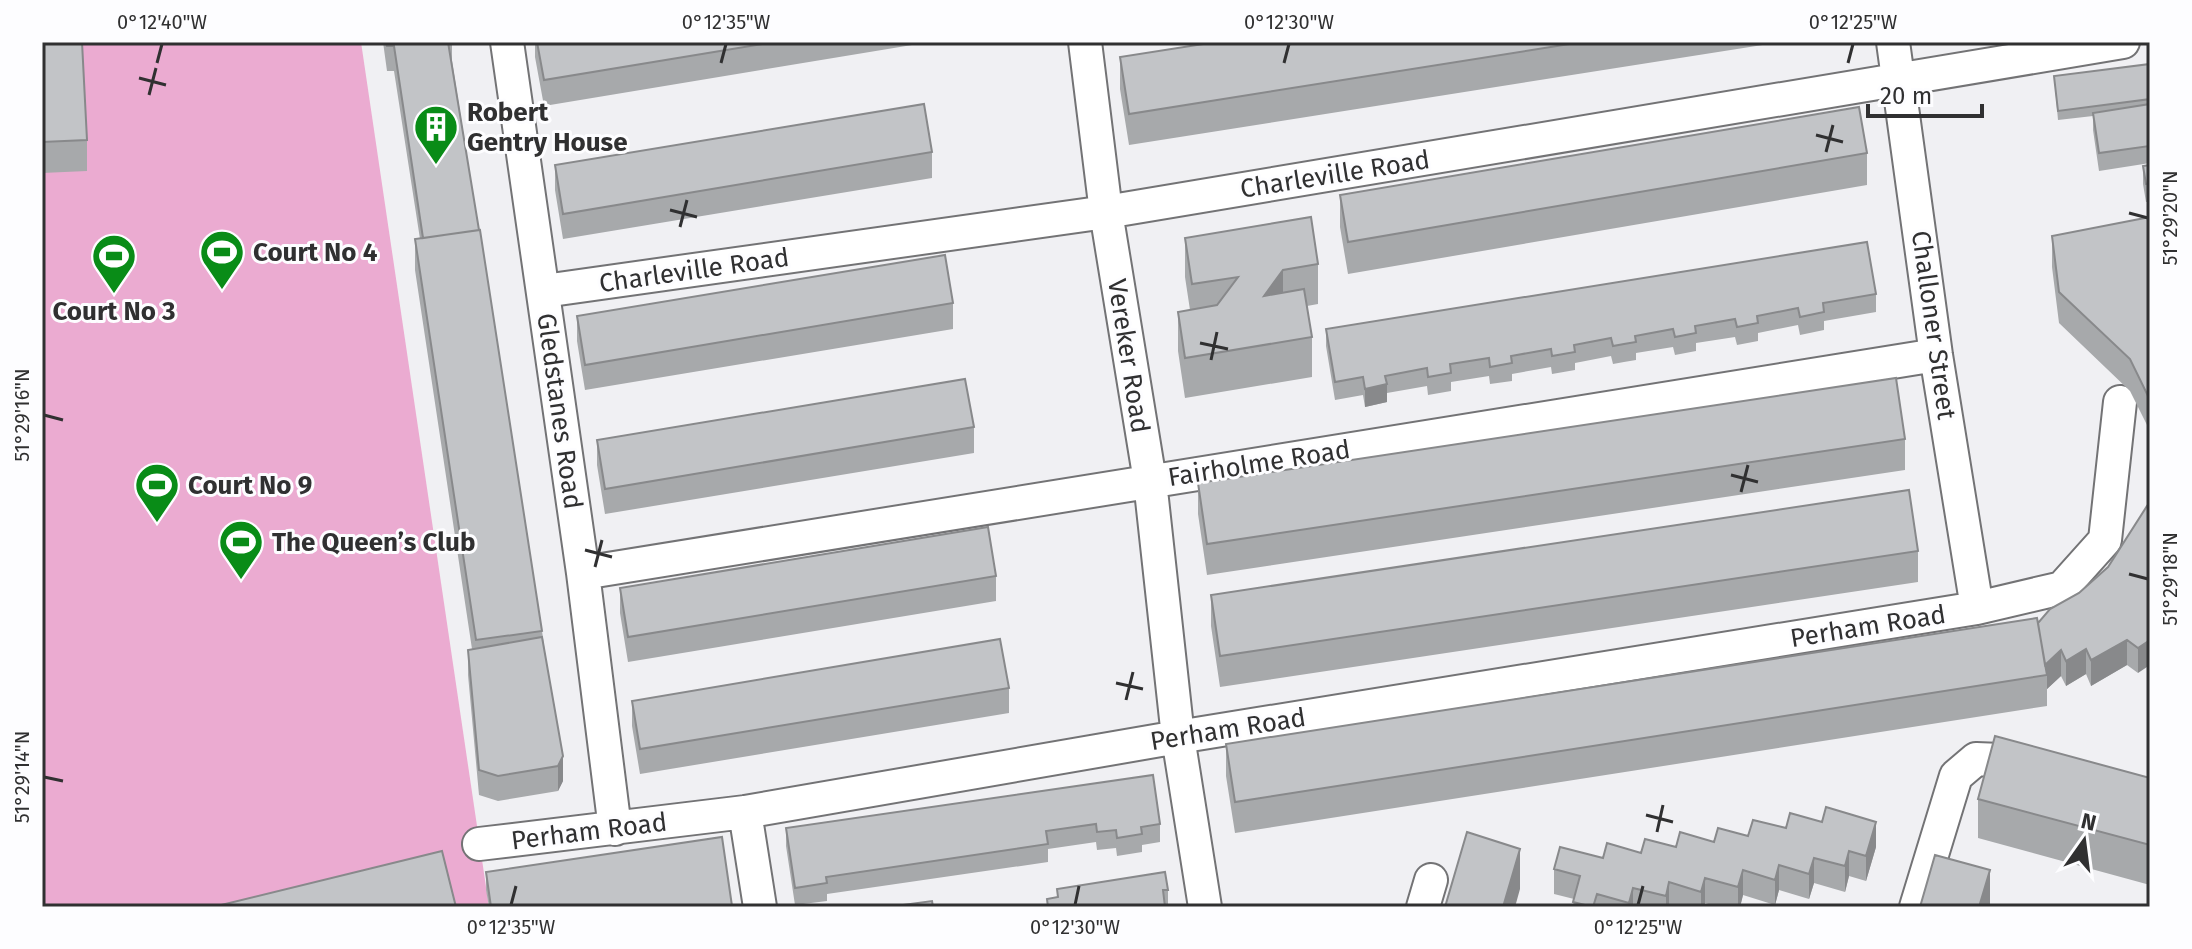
<svg xmlns="http://www.w3.org/2000/svg" width="2192" height="949" viewBox="0 0 2192 949" font-family="'Fira Sans',sans-serif">
<style>
.green{fill:#ebabd1}
.lines{fill:none;stroke-linecap:round;stroke-linejoin:round}
.minor-casing{stroke:#737375;stroke-width:36}
.minor{stroke:#fff;stroke-width:32}
.wall{fill:#a7a9ab}
.shaded-wall{fill:#88898b}
.building{fill:#c2c4c7;stroke:#88898b;stroke-width:2}
.ticks{fill:none;stroke:#303031;stroke-width:3}
.labels{text-anchor:middle;stroke-width:6;stroke-linejoin:round;paint-order:stroke}
.poi-label{font-size:26px;font-weight:bold;fill:#303031;stroke:#fdfdff;text-anchor:start}
.street-label{font-size:26px;fill:#303031;stroke:#fdfdff}
.neatline{fill:none;stroke:#303031;stroke-width:3}
.ticks-label{font-size:20px;text-anchor:middle;fill:#303031}
</style>
<rect width="100%" height="100%" fill="#f0f0f3"/>
<path class="green" d="M42 42H361L489 907H42Z"/>
<g class="lines">
<g class="minor-casing">
<path id="minor" d="M507 42 583 573 615 829
M1085 42 1106 212 1150 481 1178 737 1205 907
M1893 42 1936 355 1977 608
M544 291 1106 212 2123 42
M583 573 1936 355
M745 812 760 907
M479 844 745 812 1178 737 1977 608 2062 588 2105 540 2120 402
M1423 907 1431 880
M1916 907 1956 776 1976 759 2001 760 2029 768"/>
</g>
<use href="#minor" class="minor"/>
</g>
<path class="wall" d="M42 42 87 140V171L42 173Z
M383 42H452V61L542 631 563 781 558 791 498 801 479 795 468 675V650L472 649 415 270V239H420L394 71H387Z
M535 42H912V45L544 106 535 57Z
M1216 42H1781L1129 145 1120 89V57Z
M2150 64V163L2099 171 2093 130V116L2058 120 2054 76Z
M932 152V178L563 239 555 190V165Z
M1867 153V185L1348 274 1340 227V195Z
M2150 165V202H2146L2143 184V166Z
M2150 217V431L2130 391 2059 323 2052 267V236Z
M1185 238 1318 264V304L1307 306 1312 337V377L1185 398 1178 351V312L1190 310 1185 277Z
M1876 294V312L1824 321V330L1800 335 1798 325 1758 333V341L1737 345 1735 337 1696 343V351L1675 355 1673 347 1636 353V360L1624 362 1613 364 1611 356 1575 363V370L1552 374 1551 367 1512 374V381L1490 384 1489 376 1451 382V391L1428 395 1427 386 1387 393V402L1365 407 1363 395 1335 400 1326 346V329Z
M953 303V329L585 390 577 341V316Z
M974 427V453L605 514 597 465V440Z
M1905 439V470L1207 575 1198 514V483Z
M2147 506 2138 673 2127 665 2091 686 2086 674 2066 686 2061 676 2047 689V706L1235 833 1226 776V744L2038 623 2079 593 2108 567Z
M1918 551V582L1220 687 1211 626V595Z
M996 576V601L628 662 620 613V588Z
M1009 688V713L640 774 632 726V701Z
M2150 778V885L1978 838V799Z
M1160 824V842L1142 845V852L1117 856 1116 848 1097 850 1096 842 1048 849V862L827 894V901L795 905 786 846V828Z
M1786 828 1876 847 1866 881 1849 876 1845 892 1814 883 1809 899 1779 890 1775 905 1743 895 1740 907H1719L1705 903 1704 907H1573L1574 899 1554 894V869L1603 858 1714 842Z
M722 837 732 907H489L486 890V872Z
M1057 889 1168 890V907H1047V899L1057 897Z"/>
<path class="shaded-wall" d="M1283 270V309L1264 296Z
M1387 384V402L1365 407V389Z
M2127 640V665L2091 686V660Z
M2150 640V665L2138 673V648Z
M2086 649V674L2066 686V661Z
M2061 650V676L2047 689V675L2044 666Z
M563 756V781L558 791V766Z
M1876 822V847L1866 881V856Z
M1520 849V889L1515 907H1503Z
M1849 851V876L1845 892V866Z
M1814 858V883L1809 899V874Z
M1779 865V890L1775 905V880Z
M1743 870V895L1740 907H1738V887Z
M1990 870V907H1979Z
M1705 878V903L1704 907H1701V892Z
M1669 882V907H1666V896Z
M1633 888V907H1629V903Z"/>
<path class="building" d="M42 42H82L87 140 42 142Z
M386 42H448L479 230 423 238 394 46H387Z
M537 42H775L544 80Z
M1216 42H1582L1129 114 1120 57Z
M2150 64V99L2058 111 2054 76Z
M924 104 932 152 563 214 555 165Z
M2150 104V146L2099 153 2093 113Z
M1859 107 1867 153 1348 242 1340 195Z
M2150 165V184H2146L2143 166Z
M1311 217 1318 264 1283 270 1264 296 1304 289 1312 337 1185 358 1178 312 1217 305 1238 277 1192 284 1185 238Z
M2150 217V400L2130 359 2059 292 2052 236Z
M480 230 542 631 476 640 415 239Z
M1867 242 1876 294 1823 303 1824 312 1800 317 1798 308 1757 316 1758 323 1737 327 1735 319 1695 326 1696 333 1675 337 1673 329 1635 336 1636 342 1624 344 1613 346 1611 338 1574 345 1575 352 1552 356 1551 349 1511 356 1512 363 1490 367 1489 358 1450 364 1451 373 1428 377 1427 368 1385 376 1387 384 1365 389 1363 377 1335 382 1326 329Z
M945 255 953 303 585 365 577 316Z
M1896 378 1905 439 1207 544 1198 483Z
M965 379 974 427 605 489 597 440Z
M1909 490 1918 551 1220 656 1211 595Z
M2147 506 2150 508V640L2138 648 2127 640 2091 660 2086 649 2066 661 2061 650 2045 665 2038 623 2050 609 2079 593 2108 567Z
M988 527 996 576 628 637 620 588Z
M2037 618 2047 675 1235 802 1226 744Z
M542 637 563 756 558 766 498 776 479 770 468 650Z
M1000 639 1009 688 640 749 632 701Z
M1995 736 2150 778V845L1978 799Z
M1153 775 1160 824 1141 827 1142 834 1117 838 1116 830 1097 832 1096 824 1046 831 1048 844 826 877 827 883 795 888 786 828Z
M1826 807 1876 822 1866 856 1849 851 1845 866 1814 858 1809 874 1779 865 1775 880 1743 870 1738 887 1705 878 1701 892 1669 882 1666 896 1633 888 1629 903 1597 894 1593 907 1573 902 1580 876 1554 869 1560 847 1603 858 1607 843 1641 853 1645 839 1676 847 1680 832 1714 842 1718 828 1748 836 1753 820 1786 828 1790 813 1822 822Z
M1467 832 1520 849 1503 907H1445Z
M722 837 732 906 724 907H491L486 872Z
M442 851 456 907H213Z
M1935 855 1990 870 1979 907H1920Z
M1165 872 1168 890H1163L1165 907H1048L1047 899 1058 897 1057 889Z
M932 901 933 907H888Z"/>
<path class="ticks" d="M157 63 162 44M721 63 726 44M1284 63 1289 44M1848 63 1853 44M139 78 166 85M149 95 156 68M1816 135 1843 142M1826 152 1833 125M670 210 697 217M2129 213 2148 218M680 227 687 200M1200 343 1228 349M1211 360 1217 332M44 415 63 420M1731 475 1758 482M1741 492 1748 465M585 550 612 557M595 567 602 540M2129 574 2148 579M1116 683 1143 689M1126 700 1133 672M44 777 63 781M1646 815 1673 822M1657 832 1663 805M511 905 516 886M1075 905 1079 886M1638 905 1643 886"/>
<defs>
<g id="building-pin" transform="scale(2.3)"><path d="M0 17L-7.5 6A9.5 9.5 0 1 1 7.5 6Z" fill="#098c17" stroke="#fdfdff"/><path d="M-4-6H4V6H1V3H-1V6H-4ZM-2.5-4.3h1.7v1.8h-1.7ZM.8-4.3h1.7v1.8H.8ZM-2.5-1h1.7V.8h-1.7ZM.8-1h1.7V.8H.8Z" fill="#fff"/></g>
<g id="stadium-pin" transform="scale(2.3)"><path d="M0 17L-7.5 6A9.5 9.5 0 1 1 7.5 6Z" fill="#098c17" stroke="#fdfdff"/><path d="M0-5a6.5 5 0 1 0 0 10a6.5 5 0 1 0 0-10ZM-3.5-1.8h7v3.6h-7Z" fill="#fff"/></g>
</defs>
<g fill-rule="evenodd">
<use href="#building-pin" x="436" y="127"/>
<use href="#stadium-pin" x="222" y="252"/>
<use href="#stadium-pin" x="114" y="256"/>
<use href="#stadium-pin" x="157" y="485"/>
<use href="#stadium-pin" x="241" y="542"/>
</g>
<g class="labels">
<g class="poi-label">
<text x="467" y="121">Robert<tspan x="467" dy="30">Gentry House</tspan></text>
<text x="253" y="261">Court No 4</text>
<text x="114" y="320" text-anchor="middle">Court No 3</text>
<text x="188" y="494">Court No 9</text>
<text x="272" y="551">The Queen’s Club</text>
</g>
<g class="street-label">
<text transform="translate(1335 174) rotate(-9)" y="9">Charleville Road</text>
<text transform="translate(694 270) rotate(-8)" y="9">Charleville Road</text>
<text transform="translate(1934 325) rotate(82)" y="9">Challoner Street</text>
<text transform="translate(1129 356) rotate(81)" y="9">Vereker Road</text>
<text transform="translate(560 411) rotate(82)" y="9">Gledstanes Road</text>
<text transform="translate(1259 463) rotate(-9)" y="9">Fairholme Road</text>
<text transform="translate(1868 626) rotate(-9)" y="9">Perham Road</text>
<text transform="translate(1228 729) rotate(-9)" y="9">Perham Road</text>
<text transform="translate(589 831) rotate(-7)" y="9">Perham Road</text>
</g>
</g>
<rect width="2192" height="949" fill="none" stroke="#fdfdff" stroke-width="88"/>
<g transform="translate(2084 841) rotate(14)" stroke="#fdfdff" stroke-width="6" paint-order="stroke">
<path d="M0-6L14 30L0 20L-14 30Z" fill="#303031"/>
<text y="-12" font-size="22" font-weight="bold" text-anchor="middle" fill="#303031">N</text>
</g>
<path d="M1868 104v12h114v-12" fill="none" stroke="#303031" stroke-width="4"/>
<text x="1880" y="104" font-size="24" fill="#303031" stroke="#fdfdff" stroke-width="6" paint-order="stroke">20 m</text>
<rect x="44" y="44" width="2104" height="861" class="neatline"/>
<g class="ticks-label">
<text x="162" y="29">0°12'40"W</text>
<text x="726" y="29">0°12'35"W</text>
<text x="1289" y="29">0°12'30"W</text>
<text x="1853" y="29">0°12'25"W</text>
<text transform="translate(2170 218) rotate(-90)" y="7">51°29'20"N</text>
<text transform="translate(22 415) rotate(-90)" y="7">51°29'16"N</text>
<text transform="translate(2170 579) rotate(-90)" y="7">51°29'18"N</text>
<text transform="translate(22 777) rotate(-90)" y="7">51°29'14"N</text>
<text x="511" y="934">0°12'35"W</text>
<text x="1075" y="934">0°12'30"W</text>
<text x="1638" y="934">0°12'25"W</text>
</g>
</svg>
